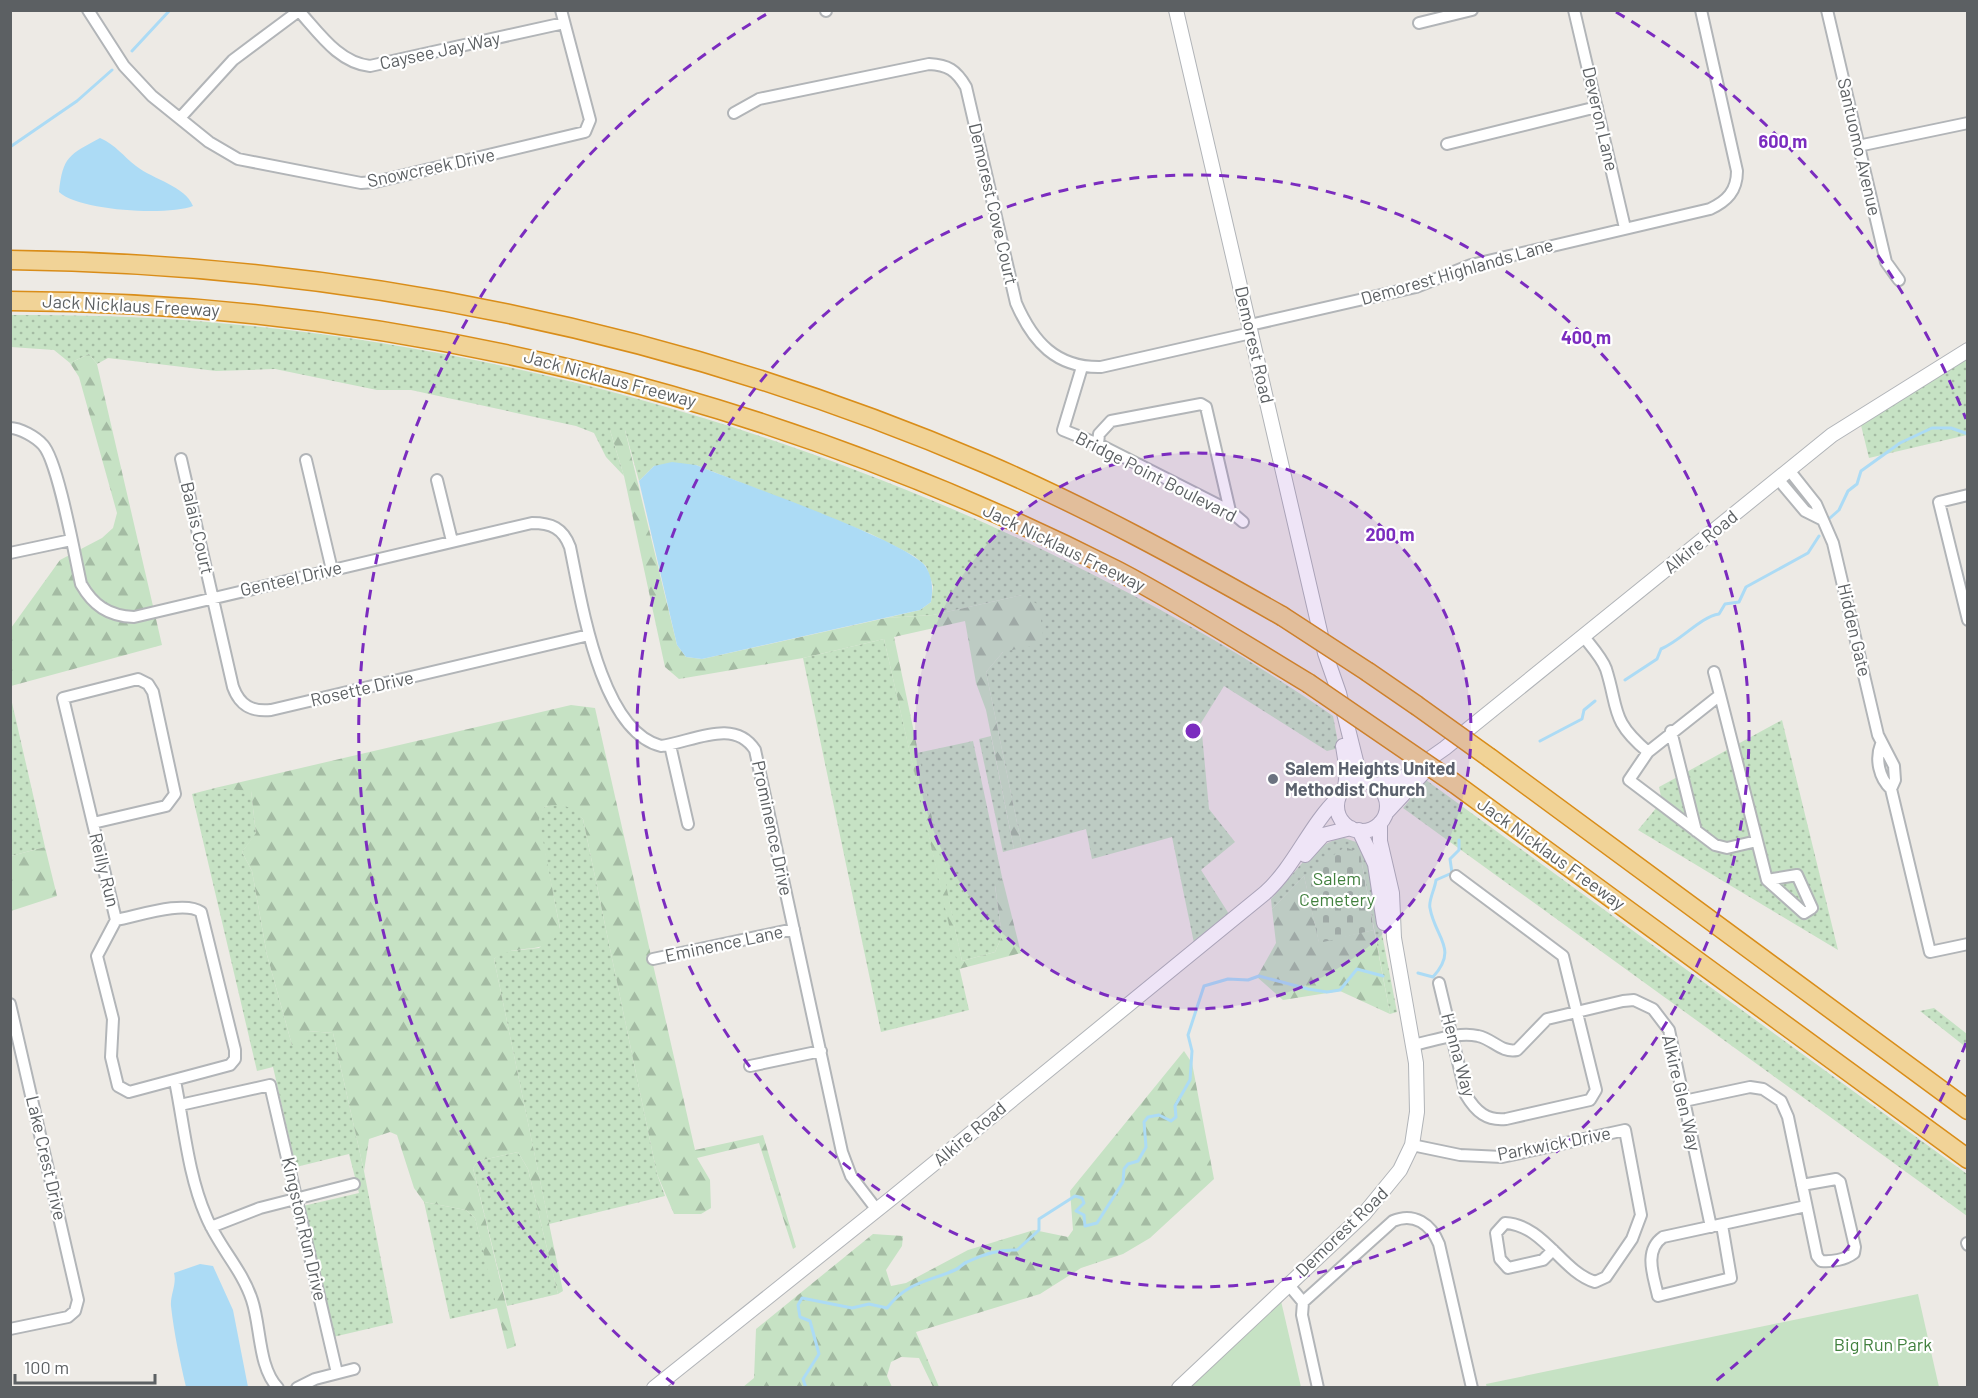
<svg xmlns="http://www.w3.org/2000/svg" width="1978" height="1398" viewBox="0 0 1978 1398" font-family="Barlow,sans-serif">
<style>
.grass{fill:url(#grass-dots)}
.forest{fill:url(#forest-firs)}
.cemetery{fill:url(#cemetery-stones)}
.green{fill:#c6e2c4}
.water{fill:#acdbf5}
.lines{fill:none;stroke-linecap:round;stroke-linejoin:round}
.stream{stroke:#acdbf5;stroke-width:3}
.street-casing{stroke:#b2b5b8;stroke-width:14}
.secondary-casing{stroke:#b1b4b8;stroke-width:16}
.highway-casing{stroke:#d98d19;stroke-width:21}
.street{stroke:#fff;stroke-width:10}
.secondary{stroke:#fff;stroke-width:14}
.highway{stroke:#f1d397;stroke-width:18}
.highway-bridge-casing{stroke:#d98d19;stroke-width:21;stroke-linecap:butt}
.highway-bridge{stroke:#f1d397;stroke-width:18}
.ring{fill:none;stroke:#7b2cbf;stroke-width:3;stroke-dasharray:10 8}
.worship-dot{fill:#6b7280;stroke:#fff;stroke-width:2}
.labels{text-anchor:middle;stroke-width:4.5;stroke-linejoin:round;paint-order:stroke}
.street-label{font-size:18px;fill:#5c6063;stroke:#fff}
.worship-label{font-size:18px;font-weight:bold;fill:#5b616d;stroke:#fff;text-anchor:start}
.park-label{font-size:18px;fill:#41803e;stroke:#fff}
.centre{fill:#7b2cbf;stroke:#fff;stroke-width:3}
.ring-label{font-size:18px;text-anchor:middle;font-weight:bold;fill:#7b2cbf;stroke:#fff;stroke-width:4.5;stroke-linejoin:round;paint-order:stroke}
</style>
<defs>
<pattern id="grass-dots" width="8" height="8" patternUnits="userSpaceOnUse" patternTransform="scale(1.5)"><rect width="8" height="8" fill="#c6e2c4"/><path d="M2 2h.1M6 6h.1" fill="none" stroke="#a4bba3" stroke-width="1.8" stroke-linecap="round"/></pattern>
<pattern id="forest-firs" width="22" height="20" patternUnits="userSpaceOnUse" patternTransform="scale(1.5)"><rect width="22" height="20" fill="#c6e2c4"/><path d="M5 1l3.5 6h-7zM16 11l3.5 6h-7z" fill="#a4bba3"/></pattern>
<pattern id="cemetery-stones" width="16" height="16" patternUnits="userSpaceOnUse" patternTransform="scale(1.5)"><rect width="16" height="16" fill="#c6e2c4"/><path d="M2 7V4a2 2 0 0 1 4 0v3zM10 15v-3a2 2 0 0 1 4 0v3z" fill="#a4bba3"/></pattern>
</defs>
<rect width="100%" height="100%" fill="#edeae5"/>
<path class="grass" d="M11 315C76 315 142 316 208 322 495 346 779 425 1039 548 1141 597 1240 651 1333 716L1339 748 1327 751 1224 686 1201 723 1209 809 1235 842 1201 870 1229 914 1194 943 1172 837 1092 859 1086 829 1022 847 986 672 1003 652 1022 595 933 615 886 618 920 610 931 602 933 586 926 566 914 556 871 534 696 465 654 466 639 481 625 430H610L624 476 606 457 594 433 576 426 411 390H377L275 369 216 371 108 358 97 364 89 354 70 363 54 350 11 347Z
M1967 350V435L1869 458 1859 417Z
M884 639 969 1010 881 1032 803 658Z
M10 694 45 847 11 856H10Z
M1782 720 1838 950 1638 830 1662 801 1659 787Z
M991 736 1014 849 1003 852 979 739Z
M973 741 1002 877 995 886 1002 936 995 952 962 961 917 753Z
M1426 780 1967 1174V1216L1403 808Z
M215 788 251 790 256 834 242 852 252 871 267 955 292 1045 308 1031 333 1033 364 1171 393 1323 333 1337 303 1206 359 1193 349 1154 296 1167 273 1067 257 1071 192 794Z
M558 804 574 808 583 819 657 1174 665 1196 549 1224 494 959 502 952 539 948 560 928 538 818 544 807Z
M1344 838 1356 842 1367 856 1376 880 1382 934 1397 1012 1390 1014 1360 853 1304 876 1272 909 1271 899C1294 876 1310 843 1344 838Z
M1934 1008 1967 1034V1048L1920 1011Z
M518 1152 528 1169 558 1294 507 1306 473 1168 478 1161Z
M424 1202 466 1210 475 1218 498 1308 450 1319Z"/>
<path class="forest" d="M89 354 97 364 162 645 11 686V628L60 560 102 538 113 528 117 513 79 377 70 363Z
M610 430H625L677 645 686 657 702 659 886 618 933 615 1022 595 1039 605 1044 643 1003 652 986 672 1022 847 1014 849 986 710 976 683 965 621 894 637 962 961 995 952 1002 936 995 885 1002 877 1021 953 959 969 884 639 803 658 679 679 665 667 624 476Z
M571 705 595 708 695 1150 763 1135 796 1247 793 1249 759 1143 697 1158 710 1180 711 1208 701 1214H674L657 1174 583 819C571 805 562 803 544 807L539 819 560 929C548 959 514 941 494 959L563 1291 558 1294 528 1169 518 1152 478 1161 473 1168 516 1346 507 1349 475 1218 466 1210 424 1202 414 1188 397 1135 390 1132 369 1139 364 1171 333 1033 308 1031 302 1041 292 1045 267 955 252 871 242 852 256 833 251 791 215 788Z
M45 847 57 896 11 911V856Z
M1304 876 1319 942 1374 930 1390 1014 1340 991 1283 1000 1257 977 1276 943 1272 909Z
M1184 1051 1192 1063 1214 1179 1150 1238 1123 1254 1081 1268 1040 1294 916 1332 939 1387H933L919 1358 901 1357 891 1362 887 1376 892 1387H743L754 1378 756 1329 873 1234 903 1236 902 1246 886 1270 891 1286 906 1283 968 1250 1034 1230 1068 1237 1073 1230 1070 1191Z"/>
<path class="cemetery" d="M1345 847 1360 853 1374 930 1319 943 1304 876Z"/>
<path class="green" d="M1918 1294 1939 1387 1487 1388 1486 1384Z
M1281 1301 1301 1387 1189 1388Z"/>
<path class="water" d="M100 138C116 145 123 156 136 166 154 180 185 186 193 206 168 216 79 211 59 192 63 156 69 155 100 138Z
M672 462 696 465C734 481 911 542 926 567 933 579 933 590 931 602L920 610 702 659 686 657 677 645 639 481 654 466Z
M200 1264 213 1266 233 1310 248 1387H186C180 1361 174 1333 171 1306 170 1295 177 1284 174 1273Z"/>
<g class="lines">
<path class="stream" d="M132 51 170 10
M10 147 77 101 112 70
M1830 518 1839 510 1848 491 1857 484 1861 471 1900 443 1932 428H1951L1968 434
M1625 680 1657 659 1661 649C1682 640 1700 617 1719 614L1725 604 1739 602 1746 587 1808 553 1819 536
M1540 741 1582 719 1584 710 1595 701
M1418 973 1433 977C1459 948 1435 938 1430 908 1428 901 1435 889 1436 880L1452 873 1450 859 1459 850V840
M806 1388 803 1379 819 1354 810 1321 800 1317 798 1305 802 1298 852 1308 869 1304 887 1308C907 1282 927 1282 955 1270 960 1268 962 1264 967 1262 983 1254 999 1249 1017 1250L1039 1230V1219L1075 1196 1082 1198 1084 1203 1076 1211 1084 1215 1085 1226 1097 1223 1123 1182 1124 1169 1128 1164 1138 1161 1146 1147 1144 1122 1148 1117 1159 1115 1171 1121 1176 1117 1175 1106 1190 1080 1192 1051 1188 1035 1204 986 1228 979 1248 980 1259 976 1308 989 1327 992 1340 990 1357 969 1383 976"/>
<g class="street-casing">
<path id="street" d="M88 10 124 66 152 96 209 142 238 159 361 183 375 182 585 132 590 120 561 10
M826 10V11
M1574 10 1625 228
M1827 10 1886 262 1899 280
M299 11C319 33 339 63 370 66L564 23
M1419 23 1472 10
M734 113 759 99 929 64C948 65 956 70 966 87L1016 303C1033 342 1056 368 1101 367L1251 333
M180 118 233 60 300 10
M1447 144 1597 107
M1858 146 1968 123
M1250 325 1416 287 1471 265 1710 209C1727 201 1737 191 1737 171L1701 10
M1082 367 1063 430 1098 444 1230 511 1243 522
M10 428C20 428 36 437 43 445 58 461 75 557 81 584 93 605 108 616 134 617L532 523C551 523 563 528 570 547 581 599 600 731 661 746 692 742 734 717 755 750L842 1152 851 1176 877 1210
M1098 444 1099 434 1111 421 1201 404 1206 407 1230 511
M181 459 233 687C240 706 252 712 271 710L589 635
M306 460 332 570
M1789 470 1816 504 1833 543 1878 735 1894 766 1895 780 1891 789
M1778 479 1805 511 1821 519
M437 480 452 541
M1968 495 1939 502 1968 620
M10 553 71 540
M1584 637C1591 646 1602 658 1606 669 1619 710 1610 720 1648 752L1720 695 1767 880 1804 913 1812 908 1797 875 1767 880
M1714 672 1720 695
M1671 731 1696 831
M1881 744C1875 759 1879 778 1891 789L1930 952 1968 944
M670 745 688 824
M1648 752 1629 780 1715 845 1727 848 1757 841
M93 823 166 806 175 794 153 692 148 684 138 679 63 698 116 920 97 956 113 1019 111 1057 118 1086 129 1092 230 1065 235 1059V1050L201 912C184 900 138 916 116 920
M653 959 794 929
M1439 983 1466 1095C1476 1112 1487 1121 1506 1119L1590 1100 1596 1090 1563 956 1456 876
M10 1004 78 1300 75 1311 68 1317 10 1329
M1413 1045C1433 1041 1459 1031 1478 1036 1493 1039 1501 1053 1517 1050L1547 1019 1623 1001 1634 1000 1653 1009 1669 1030 1711 1227
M750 1066 821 1051
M175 1081C184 1125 188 1175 206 1216 218 1246 242 1269 252 1300 261 1327 258 1367 278 1388
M1684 1101 1750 1087 1763 1089 1781 1101 1788 1117 1817 1256 1821 1261C1831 1262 1845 1260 1854 1253L1855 1247 1840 1182 1836 1179 1802 1185
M180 1105 270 1085 337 1373
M1412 1145 1460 1155 1502 1157 1625 1130 1641 1215 1632 1239 1606 1277 1595 1282C1561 1271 1544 1225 1505 1223L1496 1233 1500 1259 1508 1268 1543 1260 1553 1250
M1722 1225 1731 1278 1658 1296C1654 1277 1643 1251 1663 1237L1806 1206
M211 1227 260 1208 354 1184
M1967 1243 1968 1245
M1288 1284 1303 1302 1302 1315 1318 1388
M1303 1302 1393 1221C1414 1212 1431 1224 1439 1244L1472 1388
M297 1388 315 1379 354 1369"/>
</g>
<g class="secondary-casing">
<path id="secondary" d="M1176 10 1325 653 1339 693 1357 765 1371 783
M1343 746 1347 771 1345 788
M1337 806a25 25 0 1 1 50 0a25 25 0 1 1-50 0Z
M1375 785 1401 779 1445 748 1832 435 1968 350
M1386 813 1426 770
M1359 830 1375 864 1384 923
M1305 855 1323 835 1351 828
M654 1388 893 1197 1265 893C1295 866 1309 826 1338 798
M1179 1388 1364 1214 1400 1170 1412 1145 1417 1112 1416 1063 1394 938 1392 893 1380 841V823"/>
</g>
<g class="highway-casing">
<path id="highway" d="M10 260C346 264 675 331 984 463 1087 507 1185 561 1282 616
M10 301C395 302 775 397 1118 571 1183 605 1245 645 1308 683
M1368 672 1416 705
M1490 758 1968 1110
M1454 783 1968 1159"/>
</g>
<use href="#street" class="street"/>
<use href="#secondary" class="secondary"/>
<use href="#highway" class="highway"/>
<g class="highway-bridge-casing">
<path id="highway-bridge" d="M1282 616 1368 672
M1308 683 1454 783
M1416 705 1490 758"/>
</g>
<use href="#highway-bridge" class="highway-bridge"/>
</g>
<circle cx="1193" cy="731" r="278" fill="#7b2cbf" fill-opacity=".12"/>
<g class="ring">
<circle cx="1193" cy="731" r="278"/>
<circle cx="1193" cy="731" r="556"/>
<path d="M1966 1043A834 834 0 0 1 1712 1384M674 1384A834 834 0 0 1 770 12M1616 12A834 834 0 0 1 1966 419"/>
</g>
<circle class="worship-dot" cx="1273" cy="779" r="6"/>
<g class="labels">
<g class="street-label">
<text transform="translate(440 51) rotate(-12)" y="6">Caysee Jay Way</text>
<text transform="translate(1600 119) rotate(77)" y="6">Deveron Lane</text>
<text transform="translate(1859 147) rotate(77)" y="6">Santuomo Avenue</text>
<text transform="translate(431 168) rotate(-12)" y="6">Snowcreek Drive</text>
<text transform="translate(993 204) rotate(77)" y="6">Demorest Cove Court</text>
<text transform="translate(1457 272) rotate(-16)" y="6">Demorest Highlands Lane</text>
<text transform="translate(131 306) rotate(3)" y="6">Jack Nicklaus Freeway</text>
<text transform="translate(1254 345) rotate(77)" y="6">Demorest Road</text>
<text transform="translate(610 379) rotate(15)" y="6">Jack Nicklaus Freeway</text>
<text transform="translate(1156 477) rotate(27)" y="6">Bridge Point Boulevard</text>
<text transform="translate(197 528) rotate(77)" y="6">Balais Court</text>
<text transform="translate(1701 542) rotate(-39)" y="6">Alkire Road</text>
<text transform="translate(1064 548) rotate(26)" y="6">Jack Nicklaus Freeway</text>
<text transform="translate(291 579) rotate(-13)" y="6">Genteel Drive</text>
<text transform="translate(1854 630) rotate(77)" y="6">Hidden Gate</text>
<text transform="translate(362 689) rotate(-13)" y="6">Rosette Drive</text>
<text transform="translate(772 828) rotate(78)" y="6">Prominence Drive</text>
<text transform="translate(1551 854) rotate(36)" y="6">Jack Nicklaus Freeway</text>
<text transform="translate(104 870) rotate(76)" y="6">Reilly Run</text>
<text transform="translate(724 944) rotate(-12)" y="6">Eminence Lane</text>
<text transform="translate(1458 1055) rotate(75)" y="6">Henna Way</text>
<text transform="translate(1681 1093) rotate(77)" y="6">Alkire Glen Way</text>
<text transform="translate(970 1134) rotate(-40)" y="6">Alkire Road</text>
<text transform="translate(1554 1144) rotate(-11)" y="6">Parkwick Drive</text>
<text transform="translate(46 1158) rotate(77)" y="6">Lake Crest Drive</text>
<text transform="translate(304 1229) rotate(77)" y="6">Kingston Run Drive</text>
<text transform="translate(1342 1232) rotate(-44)" y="6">Demorest Road</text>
</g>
<g class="worship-label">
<text x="1285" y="775">Salem Heights United<tspan x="1285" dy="21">Methodist Church</tspan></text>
</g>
<g class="park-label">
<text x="1337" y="885">Salem<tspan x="1337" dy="21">Cemetery</tspan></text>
<text x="1883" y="1351">Big Run Park</text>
</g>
</g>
<circle cx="1193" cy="731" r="9" class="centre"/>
<g class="ring-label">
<text x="1783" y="148">600 m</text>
<text x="1586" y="344">400 m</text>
<text x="1390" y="541">200 m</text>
</g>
<rect width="1978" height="1398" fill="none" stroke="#5c6063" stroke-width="24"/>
<path d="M15 1374v9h140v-9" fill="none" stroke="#5c6063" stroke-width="3"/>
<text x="24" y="1374" font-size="18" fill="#5c6063" stroke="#ffffff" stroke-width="4.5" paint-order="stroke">100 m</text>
</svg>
